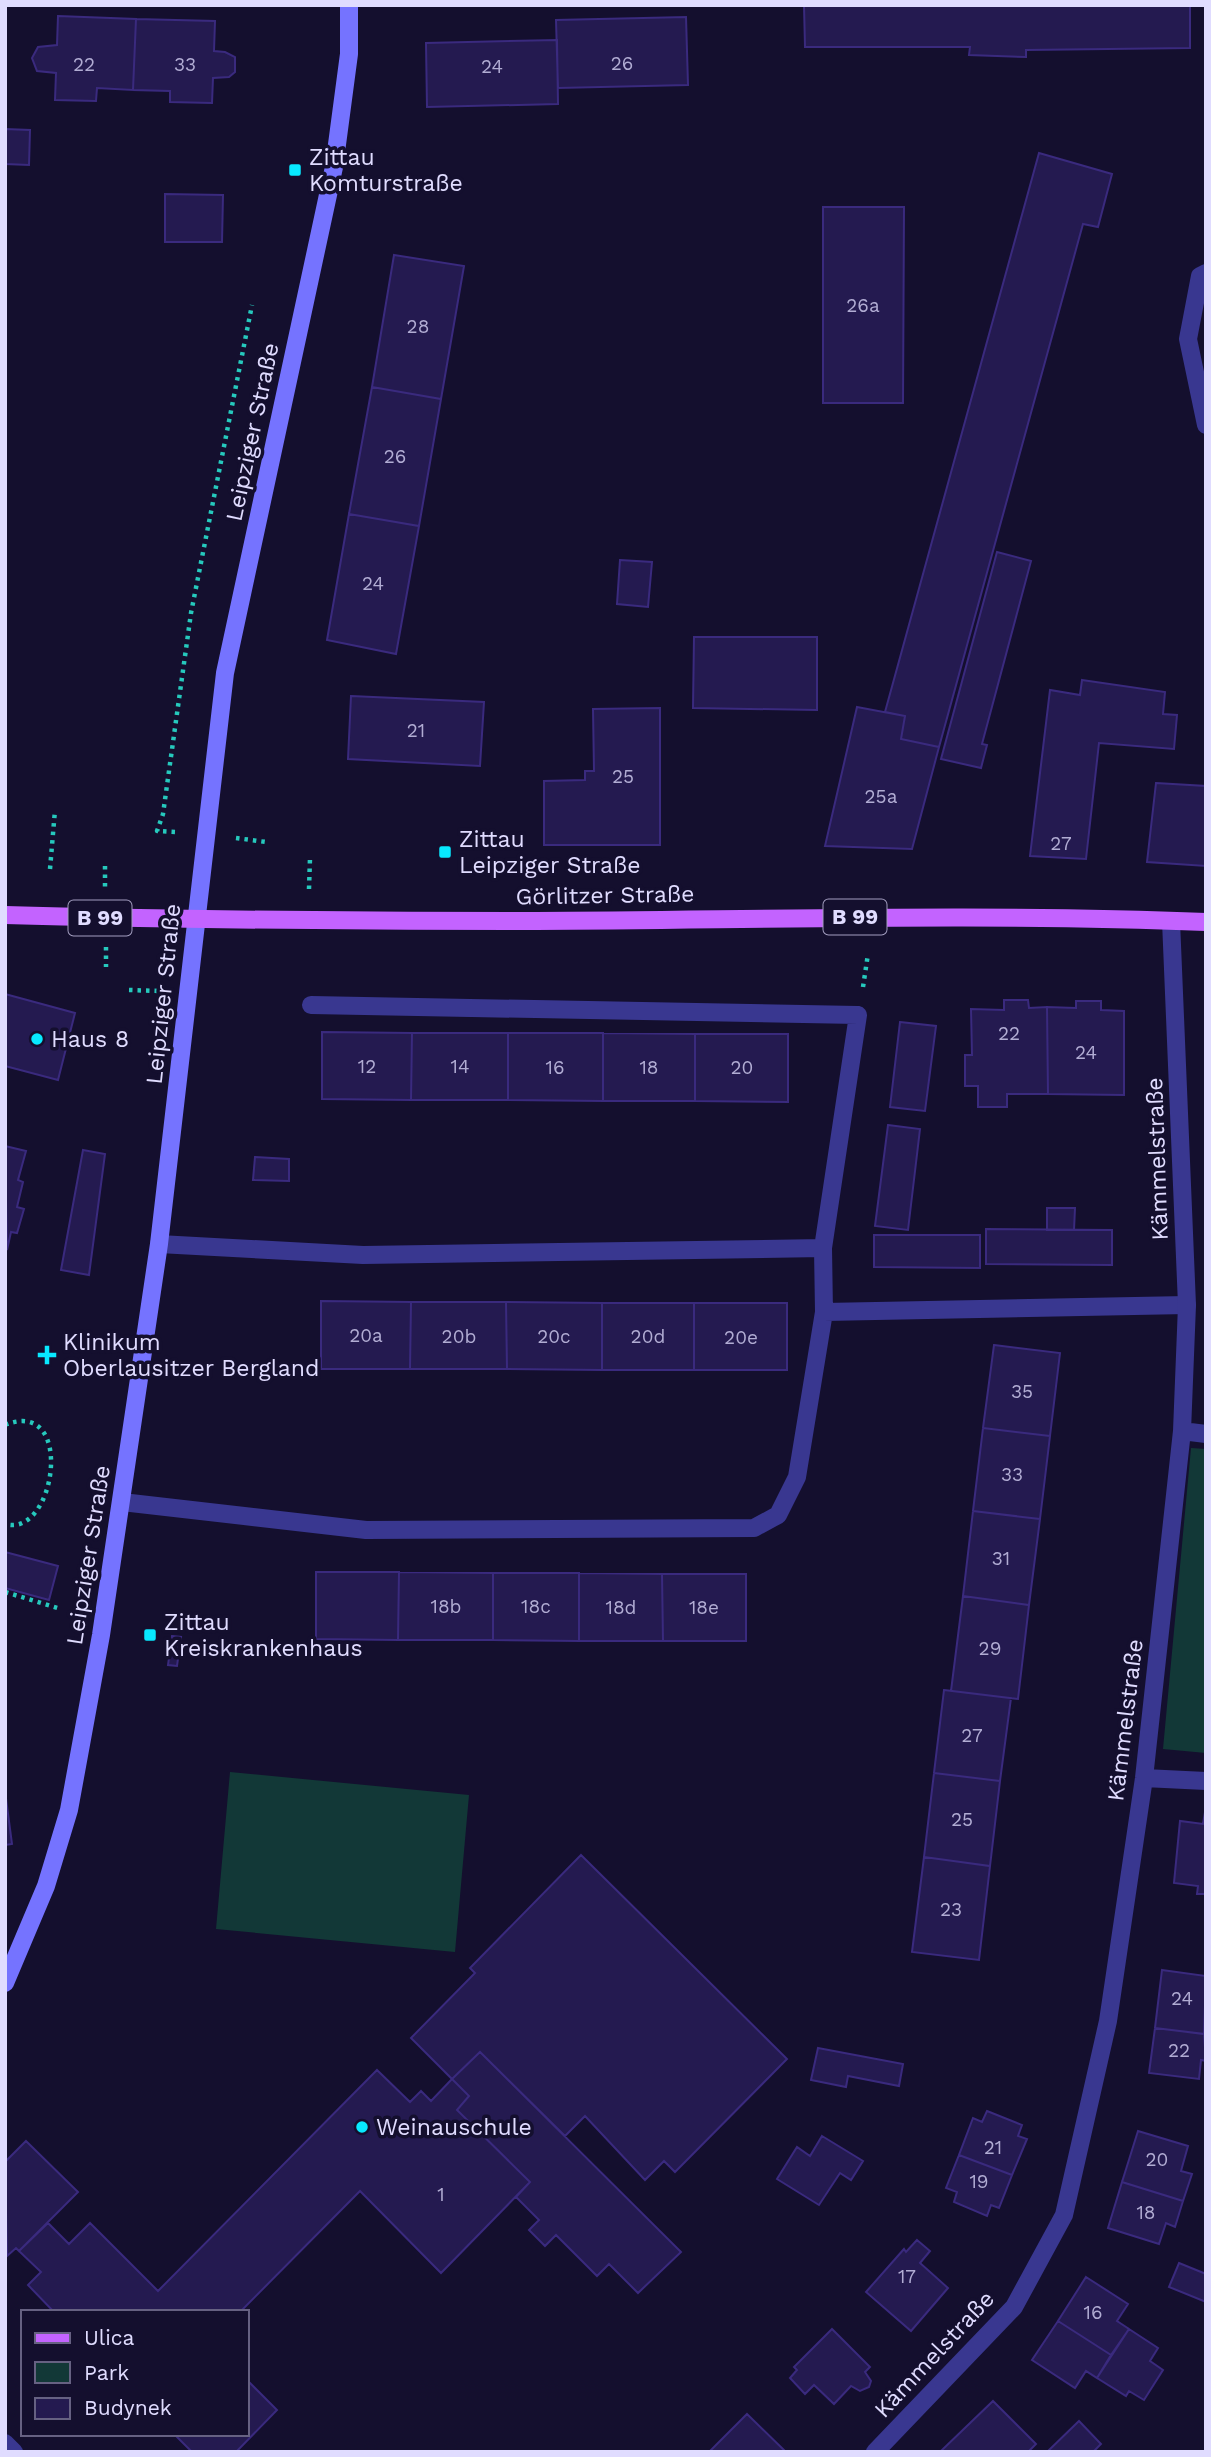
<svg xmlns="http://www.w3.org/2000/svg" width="1211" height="2457" viewBox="0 0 1211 2457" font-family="'Work Sans',sans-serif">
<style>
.green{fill:#123837}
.building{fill:#241a50;stroke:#3a2a7e;stroke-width:2}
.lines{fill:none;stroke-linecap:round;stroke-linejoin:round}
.path{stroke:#26c9bd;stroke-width:4.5;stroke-dasharray:3.5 5;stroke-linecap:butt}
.lane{stroke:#393790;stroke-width:18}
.street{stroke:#393790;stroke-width:18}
.secondary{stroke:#7573ff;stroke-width:18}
.primary{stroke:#c363ff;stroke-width:18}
.poi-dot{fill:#08e9ff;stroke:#140f2e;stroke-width:2.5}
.labels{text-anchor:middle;stroke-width:7;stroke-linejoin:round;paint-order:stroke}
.number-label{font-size:19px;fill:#b1acd3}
.shield{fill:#140f2e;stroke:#a39ec0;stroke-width:2}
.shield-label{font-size:21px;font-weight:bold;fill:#e0dcff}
.poi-label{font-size:23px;fill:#e0dcff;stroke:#140f2e;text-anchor:start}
.street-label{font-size:23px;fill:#e0dcff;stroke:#140f2e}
</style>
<rect width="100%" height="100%" fill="#140f2e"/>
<path class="green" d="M1191 1448 1206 1449V1753L1163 1749Z
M230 1772 469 1795 455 1952 216 1929Z"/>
<path class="building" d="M804 5H1190V48L1026 50V57L969 55 970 47H805Z
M58 16 136 19 133 90 97 88 96 101 55 100 56 73 37 71 32 58 38 47 57 45Z
M686 17 688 85 558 88 556 20Z
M136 19 215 21 214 51 225 52 235 57V72L229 77 213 78 212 103 170 102V91L133 90Z
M557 40 558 104 427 107 426 43Z
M5 129 30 130 29 165 5 164Z
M1039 153 1112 174 1098 227 1083 224 939 747 901 739 905 716 885 712Z
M165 194 223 195 222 242H165Z
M823 207H904L903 403H823Z
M394 255 464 266 441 399 372 387Z
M372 387 441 399 419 526 349 514Z
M349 514 419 526 396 654 327 640Z
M997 552 1031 561 982 744 987 745 981 768 941 759Z
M620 560 652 562 648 607 617 604Z
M694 637H817V710L693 708Z
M1082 680 1165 692 1163 714 1177 715 1174 749 1099 743 1086 859 1030 856 1050 690 1080 695Z
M351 696 484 702 480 766 348 759Z
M857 707 905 716 901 739 939 747 912 849 825 846Z
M660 708V845H544V781L585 780V771H594L593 709Z
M1156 783 1206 786V866L1147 862Z
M5 994 75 1013 58 1080 5 1066Z
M1004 1000H1028L1029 1008 1047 1007 1048 1094H1007V1107H978V1086H965V1055H972L971 1009 1004 1010Z
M1076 1001H1101V1010L1124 1011V1095L1048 1094 1047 1007 1076 1008Z
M900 1022 936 1026 925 1111 890 1107Z
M322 1032 412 1033 411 1100 322 1099Z
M412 1033H508V1100H411Z
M508 1033H603V1101L508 1100Z
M603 1033 695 1034V1101H603Z
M695 1034H788V1102L695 1101Z
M888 1125 920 1129 908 1230 875 1226Z
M5 1146 26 1151 18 1180 23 1182 17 1207 24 1209 17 1233 11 1232 7 1250Z
M83 1150 105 1154 89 1275 61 1270Z
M255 1157 289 1159V1181L253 1180Z
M1047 1208H1075L1074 1230H1047Z
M986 1229 1112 1230V1265L986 1264Z
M874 1235H980V1268L874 1267Z
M321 1301 411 1302 410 1369H321Z
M411 1302H506L507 1369H410Z
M506 1302 602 1303V1370L507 1369Z
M602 1303H694V1370H602Z
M694 1303H787V1370H694Z
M994 1345 1060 1353 1050 1436 983 1428Z
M983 1428 1050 1436 1040 1519 973 1511Z
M973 1511 1040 1519 1029 1605 963 1596Z
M5 1552 58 1566 49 1600 5 1588Z
M316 1572H399L398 1640 316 1639Z
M399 1572 493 1573V1640H398Z
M493 1573H579V1641L493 1640Z
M579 1573 662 1574 663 1641H579Z
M662 1574H746V1641H663Z
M963 1596 1029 1605 1018 1699 951 1691Z
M172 1636 181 1637 177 1666 168 1665Z
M944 1690 1011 1698 1000 1781 934 1773Z
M934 1773 1000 1781 990 1866 924 1857Z
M5 1791 12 1844 5 1845Z
M1205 1812H1206V1894H1197L1198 1886 1174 1883 1180 1821 1203 1824Z
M581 1855 787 2059 675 2172 664 2161 645 2180 585 2116 565 2136 480 2052 452 2079 411 2038 475 1973 470 1968Z
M924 1857 990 1866 979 1960 912 1952Z
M1162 1970 1206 1976 1204 2034 1155 2028Z
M1155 2028 1204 2034 1206 2061 1201 2060 1199 2079 1149 2073Z
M818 2048 903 2064 899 2086 848 2076 846 2087 811 2080Z
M480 2052 681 2252 638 2293 609 2264 597 2276 556 2235 545 2246 529 2230 539 2220 516 2197 530 2182 457 2110 469 2096 452 2079Z
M377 2070 410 2102 421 2091 431 2101 452 2079 469 2096 457 2110 530 2182 441 2273 360 2191 240 2312H54L28 2285 41 2272 19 2251 48 2223 69 2244 90 2223 158 2291Z
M987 2111 1022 2125 1018 2136 1027 2139 1012 2175 959 2155 973 2118 982 2122Z
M1138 2131 1188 2146 1181 2171 1192 2174 1183 2201 1122 2182Z
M822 2136 863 2161 851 2180 840 2173 819 2205 777 2179 797 2147 810 2156Z
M26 2141 78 2192 19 2251 16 2248 7 2256 5 2162Z
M959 2155 1012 2175 999 2208 991 2205 987 2216 954 2202 957 2192 946 2188Z
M1122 2182 1183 2201 1175 2227 1166 2223 1159 2244 1108 2228Z
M917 2240 930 2251 920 2263 948 2288 911 2331 866 2292 904 2249 906 2252Z
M1179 2263 1206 2274V2302L1169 2287Z
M1086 2277 1128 2304 1117 2321 1129 2329 1111 2355 1058 2321Z
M1058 2321 1111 2355 1097 2378 1086 2371 1075 2388 1032 2360Z
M832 2329 870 2367 865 2372 871 2381 869 2387 860 2391 851 2386 834 2404 814 2385 805 2394 790 2378 797 2370 794 2367Z
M1129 2329 1158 2348 1150 2361 1163 2370 1144 2400 1129 2391 1126 2396 1097 2378Z
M247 2380 277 2410 236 2452H192L174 2434H247Z
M993 2401 1036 2444 1028 2452H944L942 2450Z
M747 2414 786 2452H709Z
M1079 2421 1101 2444 1093 2452H1047Z"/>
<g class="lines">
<path class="path" d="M175 832 157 831 163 814 191 613 252 305
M236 838 266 842
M105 866V889
M50 869 55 810
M309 889 310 858
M106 947V967
M863 987 868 954
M129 990 159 991
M5 1425C76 1396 56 1539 5 1524
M5 1592 61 1609"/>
<path class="lane" d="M1206 273 1200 276 1188 339 1206 425
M159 1244 363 1255 823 1248
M824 1312 1187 1305
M122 1502 366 1530 754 1528 778 1515 797 1477 824 1312 823 1248 858 1015 311 1005"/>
<path class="street" d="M1182 1431 1206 1434
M1144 1778 1206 1781
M5 2443 14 2452
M875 2452 1014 2307 1064 2215 1108 2021 1144 1778 1182 1431 1187 1305 1171 921"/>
<path class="secondary" d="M5 1983 46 1886 69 1810 101 1635 159 1244 225 673 334 167 349 54V5"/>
<path class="primary" d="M5 915C182 920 359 921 536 921 759 920 983 913 1206 922"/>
</g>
<g class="poi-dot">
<rect x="288" y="163" width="14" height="14" rx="3.5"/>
<rect x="438" y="845" width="14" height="14" rx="3.5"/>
<circle cx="37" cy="1039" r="7"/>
<path d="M43.5 1344.5h7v7h7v7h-7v7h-7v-7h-7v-7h7z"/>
<rect x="143" y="1628" width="14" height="14" rx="3.5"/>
<circle cx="362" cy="2127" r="7"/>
</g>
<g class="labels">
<g class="number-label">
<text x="622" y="70">26</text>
<text x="84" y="71">22</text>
<text x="185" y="71">33</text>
<text x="492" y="73">24</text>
<text x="863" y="312">26a</text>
<text x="418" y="333">28</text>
<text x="395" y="463">26</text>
<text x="373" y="590">24</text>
<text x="416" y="737">21</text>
<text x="623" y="783">25</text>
<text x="881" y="803">25a</text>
<text x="1061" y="850">27</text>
<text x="1009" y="1040">22</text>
<text x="1086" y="1059">24</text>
<text x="367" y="1073">12</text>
<text x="460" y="1073">14</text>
<text x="555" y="1074">16</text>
<text x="649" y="1074">18</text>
<text x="742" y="1074">20</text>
<text x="366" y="1342">20a</text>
<text x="459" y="1343">20b</text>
<text x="554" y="1343">20c</text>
<text x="648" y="1343">20d</text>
<text x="741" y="1344">20e</text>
<text x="1022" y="1398">35</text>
<text x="1012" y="1481">33</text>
<text x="1001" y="1565">31</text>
<text x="446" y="1613">18b</text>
<text x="536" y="1613">18c</text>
<text x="621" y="1614">18d</text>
<text x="704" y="1614">18e</text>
<text x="990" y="1655">29</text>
<text x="972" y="1742">27</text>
<text x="962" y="1826">25</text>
<text x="951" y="1916">23</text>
<text x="1182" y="2005">24</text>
<text x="1179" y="2057">22</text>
<text x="993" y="2154">21</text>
<text x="1157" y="2166">20</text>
<text x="979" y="2188">19</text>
<text x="441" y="2201">1</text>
<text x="1146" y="2219">18</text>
<text x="907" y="2283">17</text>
<text x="1093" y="2319">16</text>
</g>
<g class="shield">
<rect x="823.5" y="899.5" width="63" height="35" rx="5"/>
<rect x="68.5" y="900.5" width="63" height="35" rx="5"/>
</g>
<g class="shield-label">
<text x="855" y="924">B 99</text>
<text x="100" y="925">B 99</text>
</g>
<g class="poi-label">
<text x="309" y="165">Zittau<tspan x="309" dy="26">Komturstraße</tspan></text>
<text x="459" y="847">Zittau<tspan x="459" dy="26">Leipziger Straße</tspan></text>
<text x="51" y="1047">Haus 8</text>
<text x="63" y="1350">Klinikum<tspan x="63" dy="26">Oberlausitzer Bergland</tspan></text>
<text x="164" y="1630">Zittau<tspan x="164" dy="26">Kreiskrankenhaus</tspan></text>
<text x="376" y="2135">Weinauschule</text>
</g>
<g class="street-label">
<text transform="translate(252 432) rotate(-78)" y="8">Leipziger Straße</text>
<text transform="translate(605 895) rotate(-1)" y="8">Görlitzer Straße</text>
<text transform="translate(163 994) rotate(-84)" y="8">Leipziger Straße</text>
<text transform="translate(1157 1159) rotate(-92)" y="8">Kämmelstraße</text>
<text transform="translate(88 1555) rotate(-81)" y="8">Leipziger Straße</text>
<text transform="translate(1125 1720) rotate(-83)" y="8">Kämmelstraße</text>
<text transform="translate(934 2354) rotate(-47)" y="8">Kämmelstraße</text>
</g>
</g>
<rect width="1211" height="2457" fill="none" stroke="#e0dcff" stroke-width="14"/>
<rect x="21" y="2310" width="228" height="126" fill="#140f2e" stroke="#666182" stroke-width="2"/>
<rect x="35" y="2333" width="35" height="10" fill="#c363ff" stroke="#666182" stroke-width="2"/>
<text x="84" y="2345" font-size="21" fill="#e0dcff">Ulica</text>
<rect x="35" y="2362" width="35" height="21" fill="#123837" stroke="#666182" stroke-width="2"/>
<text x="84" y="2380" font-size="21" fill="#e0dcff">Park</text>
<rect x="35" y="2398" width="35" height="21" fill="#241a50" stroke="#666182" stroke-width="2"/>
<text x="84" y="2415" font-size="21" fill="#e0dcff">Budynek</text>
</svg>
